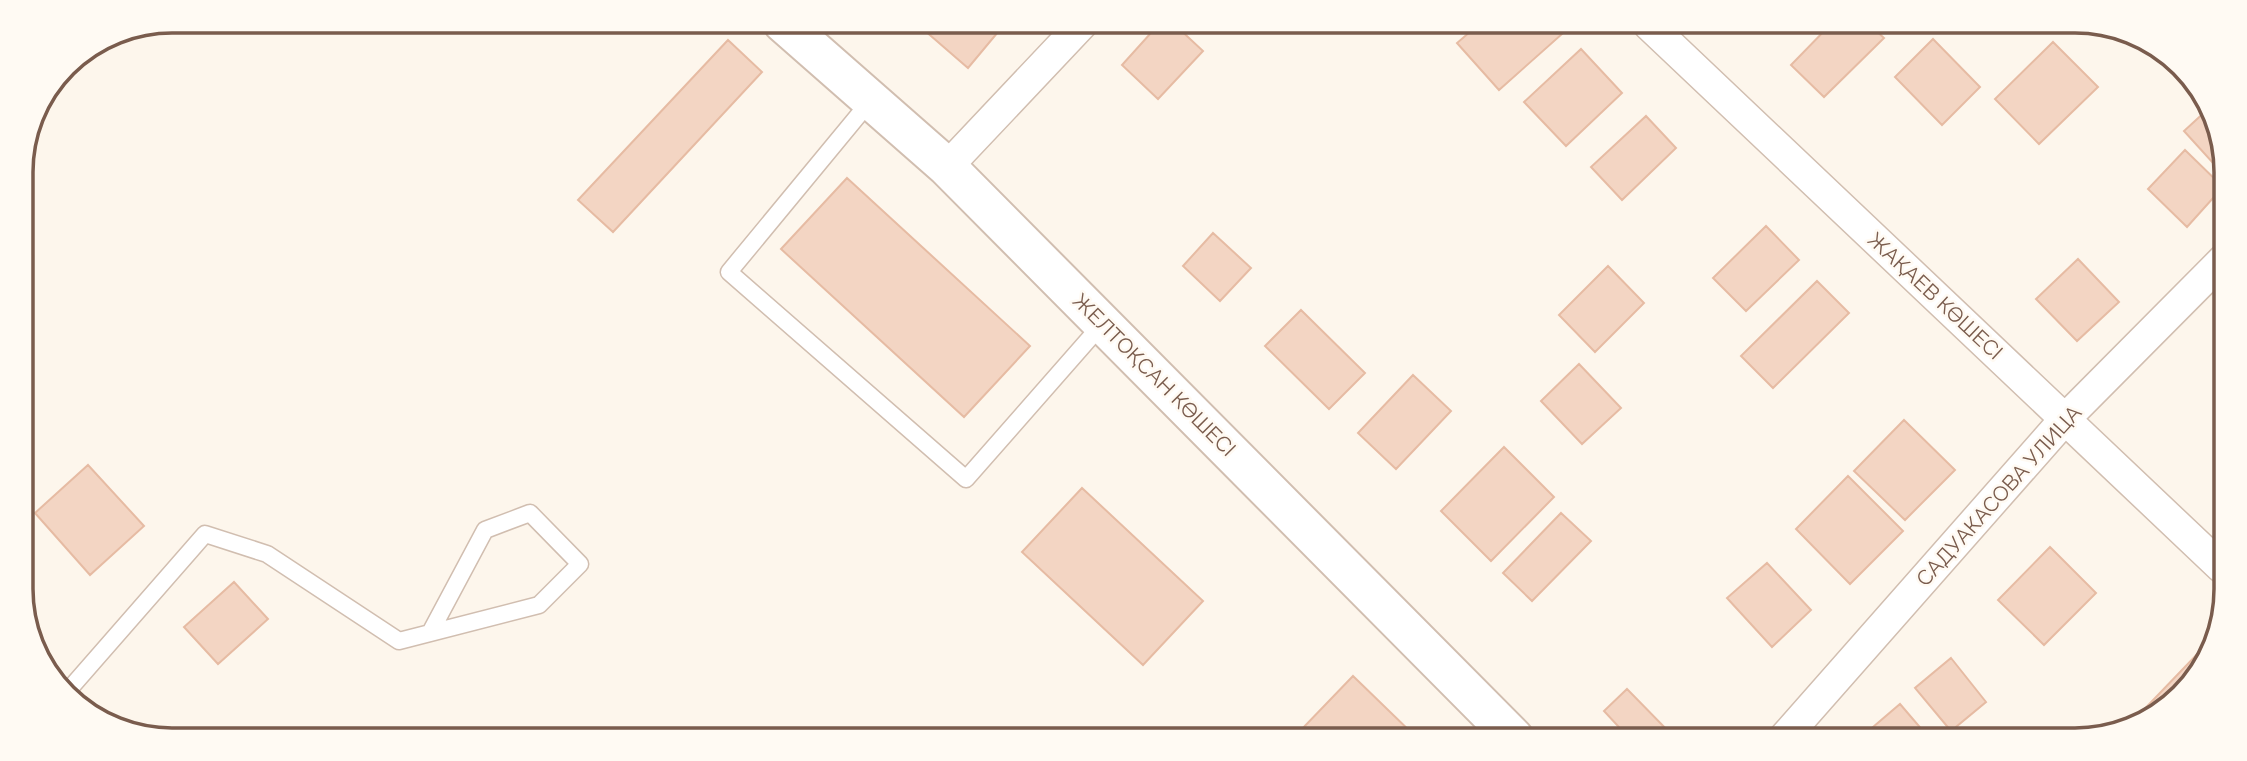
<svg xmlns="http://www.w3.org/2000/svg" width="2247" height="761" viewBox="0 0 2247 761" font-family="Raleway,sans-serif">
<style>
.building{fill:#f3d5c3;stroke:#e6bba3;stroke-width:2}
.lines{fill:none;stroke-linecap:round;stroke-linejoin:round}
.service-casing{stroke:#d1beb0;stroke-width:19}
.minor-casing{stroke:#d1beb0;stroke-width:33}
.tertiary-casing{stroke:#d1beb0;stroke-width:42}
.service{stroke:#fff;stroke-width:16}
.minor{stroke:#fff;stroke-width:30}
.tertiary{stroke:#fff;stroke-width:38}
.labels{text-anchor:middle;stroke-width:5;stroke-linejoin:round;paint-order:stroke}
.street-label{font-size:21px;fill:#7a5c4d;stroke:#fffaf3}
.rim{fill:none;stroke:#7a5c4d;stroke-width:3.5}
</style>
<rect width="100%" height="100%" fill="#fdf6ec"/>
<path class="building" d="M916 23H988L998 32 968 68Z
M1159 24H1174L1203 51 1158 99 1122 65Z
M1478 25H1554L1562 34 1499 90 1457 43Z
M1830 25 1871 26 1884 38 1824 97 1791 65Z
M1933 39 1980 87 1942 125 1895 77Z
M728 40 762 72 613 232 578 200Z
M2053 42 2098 87 2039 144 1995 99Z
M1581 49 1622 93 1566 146 1524 102Z
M2207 110 2223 143V174L2184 131Z
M1646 116 1676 148 1622 200 1591 167Z
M2185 150 2223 187 2187 227 2148 189Z
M847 178 1030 346 964 417 781 249Z
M1766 226 1799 260 1746 311 1713 278Z
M1213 233 1251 268 1220 301 1183 266Z
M2078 259 2119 302 2077 341 2036 299Z
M1608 266 1644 303 1595 352 1559 315Z
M1817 281 1849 313 1773 388 1741 356Z
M1301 310 1365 373 1329 409 1265 346Z
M1579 364 1621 408 1582 444 1541 401Z
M1413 375 1451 411 1396 469 1358 433Z
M1904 420 1955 470 1905 520 1854 471Z
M1504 447 1554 497 1491 561 1441 511Z
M88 465 144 526 90 575 35 513Z
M1848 476 1903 531 1850 584 1796 529Z
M1082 488 1203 601 1143 665 1022 552Z
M1561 513 1591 541 1532 601 1503 573Z
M2050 547 2096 593 2044 645 1998 600Z
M1767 563 1811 610 1772 647 1727 598Z
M234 582 268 619 218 664 184 627Z
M2206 645 2208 647 2167 709 2133 721Z
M1951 658 1986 702 1951 731 1915 688Z
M1353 676 1417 738H1307L1300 731Z
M1627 689 1676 739H1630L1604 711Z
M1900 704 1930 739H1859Z"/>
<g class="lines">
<g class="service-casing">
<path id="service" d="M871 100 729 272 966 479 1103 323
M66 693 205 534 267 554 399 641 539 605 580 564 530 513 485 530 430 633"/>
</g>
<g class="minor-casing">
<path id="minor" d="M1649 25 2221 567
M947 167 1083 23
M1783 739 2065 419 2223 260"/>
</g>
<g class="tertiary-casing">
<path id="tertiary" d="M783 23 947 167 1514 738"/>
</g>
<use href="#service" class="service"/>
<use href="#minor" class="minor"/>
<use href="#tertiary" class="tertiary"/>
</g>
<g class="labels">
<g class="street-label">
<text transform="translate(1935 296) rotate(43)" y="7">ЖАҚАЕВ КӨШЕСІ</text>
<text transform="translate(1154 375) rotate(45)" y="7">ЖЕЛТОҚСАН КӨШЕСІ</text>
<text transform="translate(1999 496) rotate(-48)" y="7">САДУАКАСОВА УЛИЦА</text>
</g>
</g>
<path d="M0 0H2247V761H0ZM172 33H2075A139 139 0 0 1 2214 172V589A139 139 0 0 1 2075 728H172A139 139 0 0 1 33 589V172A139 139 0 0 1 172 33Z" fill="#fffaf3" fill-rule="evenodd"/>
<path class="rim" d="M172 33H2075A139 139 0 0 1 2214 172V589A139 139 0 0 1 2075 728H172A139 139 0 0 1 33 589V172A139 139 0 0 1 172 33Z"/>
</svg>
